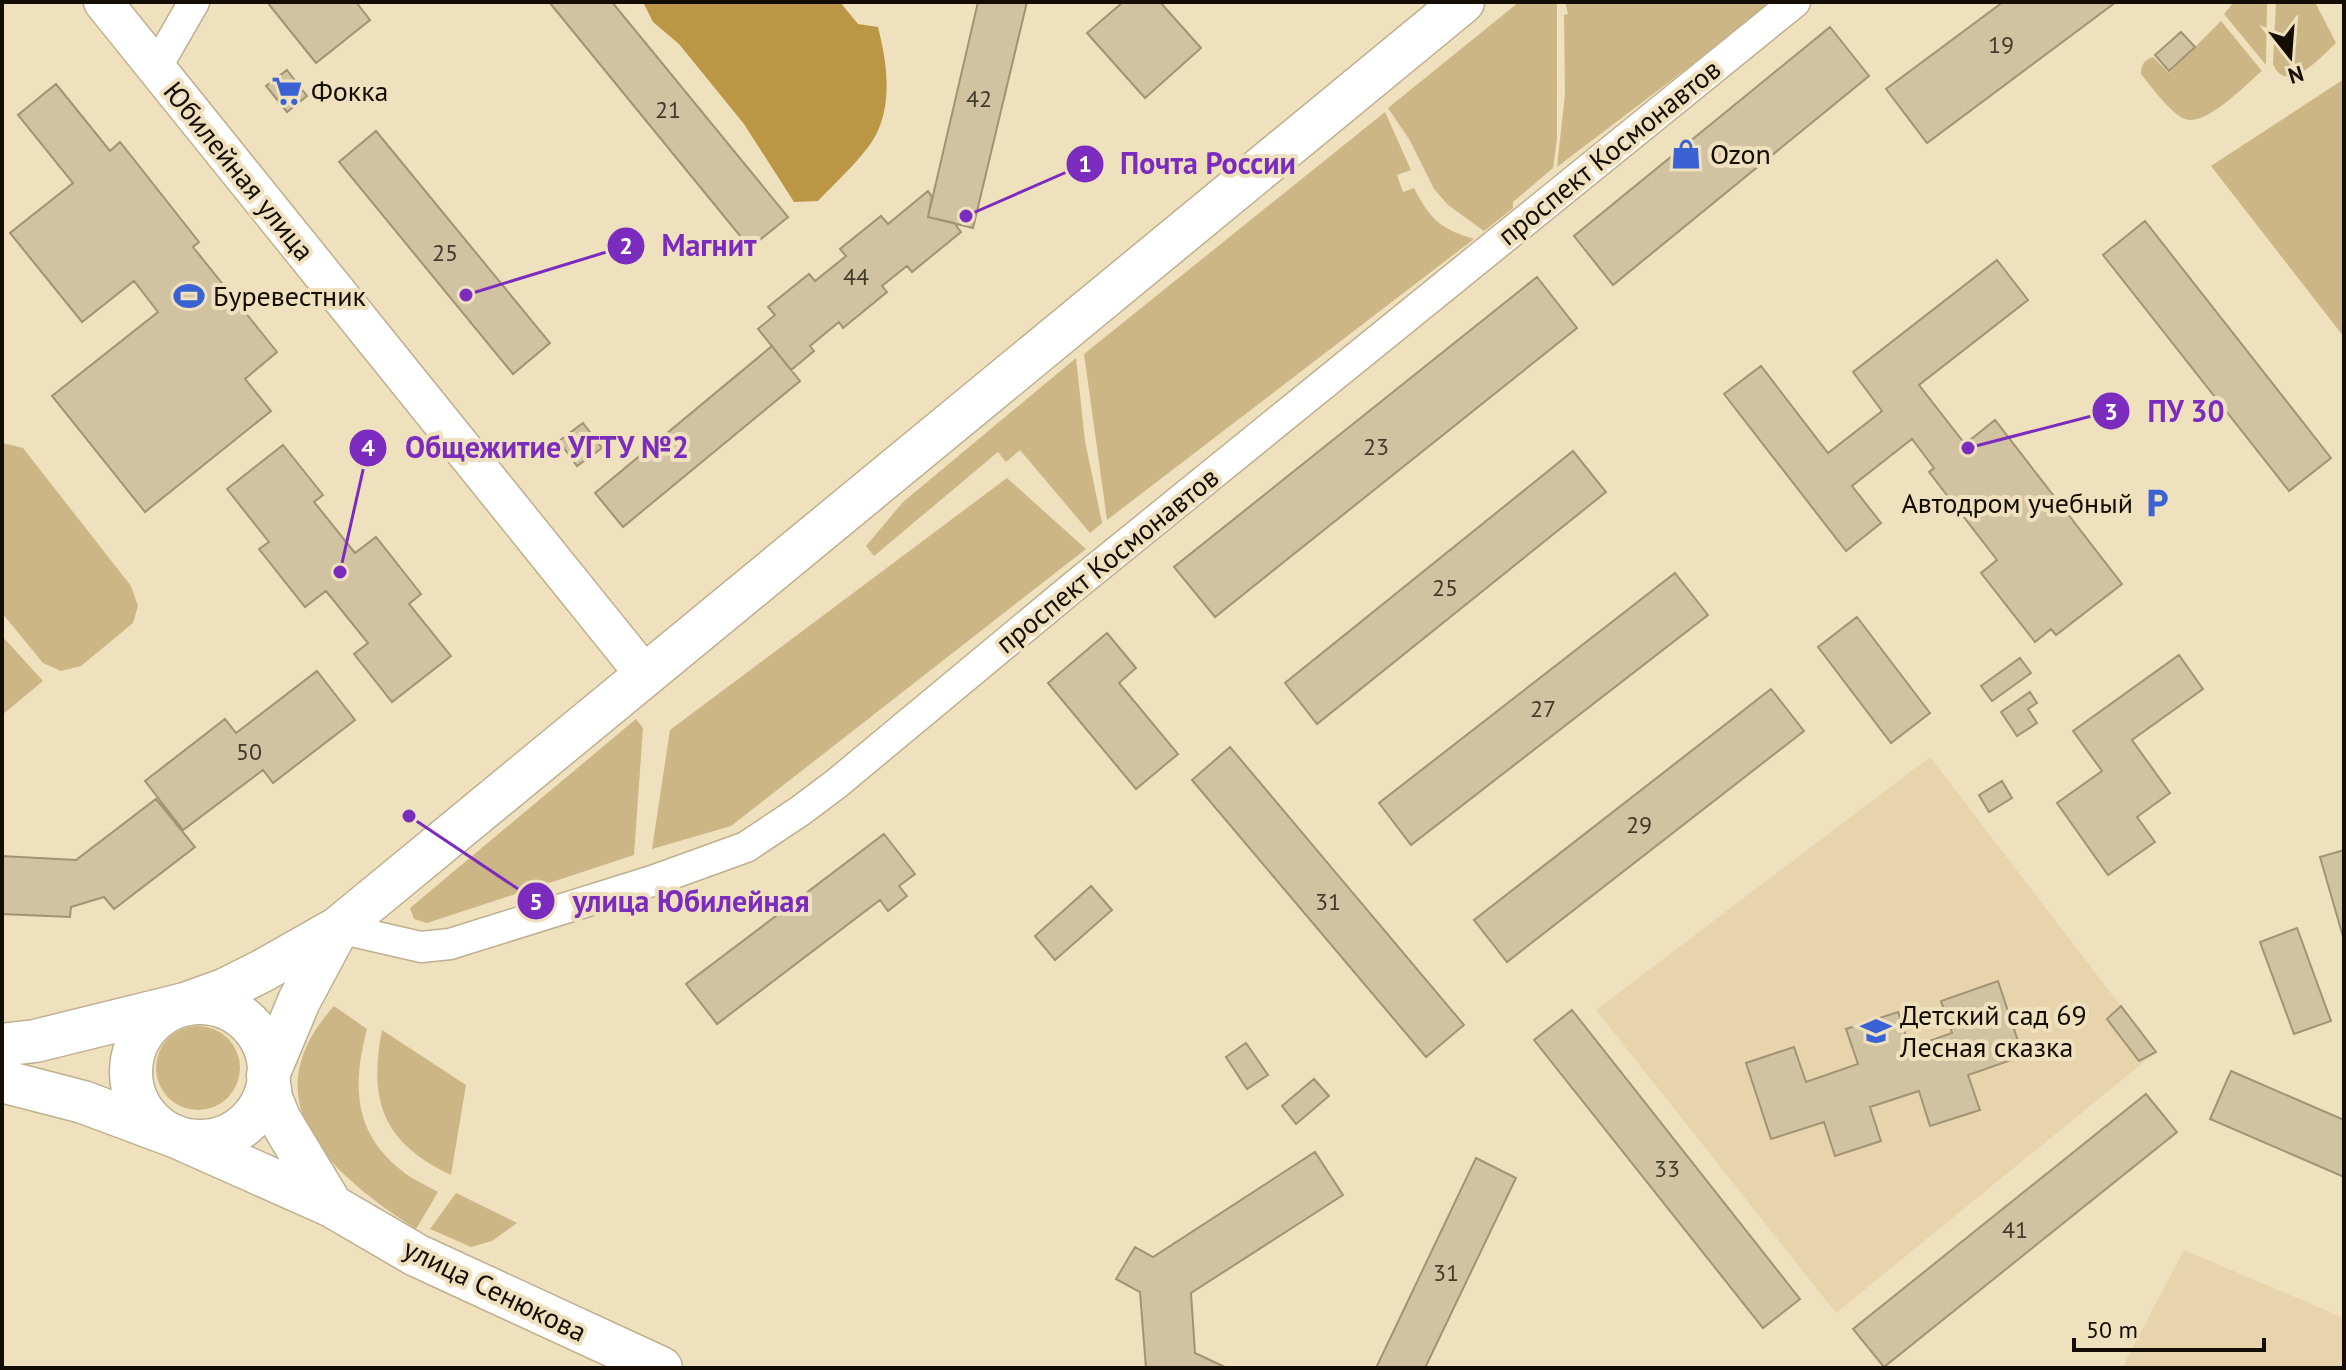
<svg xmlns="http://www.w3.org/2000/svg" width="2346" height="1370" viewBox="0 0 2346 1370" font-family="'PT Sans',sans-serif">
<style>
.built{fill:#e7d4ac}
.green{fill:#cdb685}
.forest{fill:#bb9745}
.building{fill:#d1c2a1;stroke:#a29374;stroke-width:2}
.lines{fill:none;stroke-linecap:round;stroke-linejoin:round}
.minor-casing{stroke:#beaf8f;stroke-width:33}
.tertiary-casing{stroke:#beaf8f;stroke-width:41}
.secondary-casing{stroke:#beaf8f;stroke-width:45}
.minor{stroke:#fff;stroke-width:30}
.tertiary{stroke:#fff;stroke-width:38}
.secondary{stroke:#fff;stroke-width:42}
.labels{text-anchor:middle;stroke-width:8;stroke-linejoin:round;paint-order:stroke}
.number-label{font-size:24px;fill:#423a2a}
.poi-label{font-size:28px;fill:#130d03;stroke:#efe0be;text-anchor:start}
.street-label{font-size:28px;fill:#130d03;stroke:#efe0be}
.leader{fill:none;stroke:#7b2cbf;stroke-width:3}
.callout-dot{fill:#7b2cbf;stroke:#efe0be;stroke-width:3}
.mark-label{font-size:24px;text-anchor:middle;font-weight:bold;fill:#fff}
.callout-label{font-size:30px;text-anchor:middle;font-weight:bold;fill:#7b2cbf;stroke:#efe0be;stroke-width:8;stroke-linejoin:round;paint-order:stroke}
</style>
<rect width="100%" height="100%" fill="#efe0be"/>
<path class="built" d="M1930 757 2156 1052 1836 1313 1596 1010Z
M2184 1250 2344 1318V1368H2122Z"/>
<path class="green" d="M1519 2H1557V139L1553 168 1513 202V208L1484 231 1448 205 1434 189 1409 139 1388 108Z
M1565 2H1767L1760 13 1557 167 1565 94 1564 15 1568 14Z
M2234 2H2267L2266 65 2224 14Z
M2276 2H2315L2336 43C2323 55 2286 97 2273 64Z
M2221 21 2262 71C2246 84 2206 127 2185 119 2171 114 2151 86 2141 74 2141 65 2144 60 2153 57L2169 73Z
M2344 79V337L2211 166Z
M1385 112 1411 170 1397 175 1403 192 1414 188C1431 220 1439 228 1474 239L1107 520 1084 354Z
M1076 358 1085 441 1102 523 1090 533 1020 450 1006 462 998 452 874 556 866 546 903 502Z
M3 443 23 448 131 586 138 606 133 623 81 666 61 671 43 663 2 613Z
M1007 478 1086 549 731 826 652 849 670 730Z
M2 636 43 681 2 715Z
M636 719 643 728 634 855 427 923 414 919 410 908Z
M334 1006 367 1029C353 1083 352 1131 401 1170 411 1179 426 1185 438 1192L416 1229C333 1175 247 1103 334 1006Z
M156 1068a42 42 0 1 1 84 0a42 42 0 1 1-84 0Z
M382 1030 466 1085 451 1175C383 1143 368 1101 382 1030Z
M456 1193 517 1223 492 1241 471 1247 430 1229Z"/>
<path class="forest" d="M643 2H840L858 24 878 27C888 66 894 112 869 146 854 166 835 183 818 201L794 202 744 124 679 44 653 22Z"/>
<path class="building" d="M267 2H356L370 20 316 63Z
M549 2H612L788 217 750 248Z
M978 2H1027L973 228 928 217Z
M1123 2H1160L1201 48 1145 98 1087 33Z
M2003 2H2116L1927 143 1886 89Z
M1830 27 1869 76 1613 285 1574 236Z
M2181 32 2195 47 2169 71 2155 55Z
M287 70 307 96 287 112 266 86Z
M56 84 110 151 120 142 199 242 193 247 277 352 245 379 271 411 145 512 52 396 158 312 134 281 82 322 10 233 73 183 18 115Z
M376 131 550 343 513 374 339 162Z
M928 191 932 197 928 217 954 223 961 232 912 272 907 266 882 286 887 292 843 328 839 322 810 346 814 351 791 370 758 329 775 315 768 307 809 274 815 281 846 256 840 249 881 216 888 224Z
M2145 221 2331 458 2289 491 2103 255Z
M1997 260 2028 300 1919 385 1965 444 1995 420 2122 584 2056 635 2051 629 2035 642 1981 573 1997 560 1929 472 1934 468 1912 439 1852 486 1881 523 1846 551 1724 394 1761 366 1828 453 1882 411 1853 372Z
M1537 277 1577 328 1215 617 1174 567Z
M772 346 800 381 623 527 595 493Z
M583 423 602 448 577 466 559 441Z
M283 445 323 495 314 502 355 553 376 537 421 594 409 604 451 656 392 702 354 654 368 643 326 591 305 607 259 549 269 542 227 489Z
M1573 451 1606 492 1317 724 1285 683Z
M1675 573 1708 615 1411 845 1379 803Z
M1857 617 1930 713 1891 743 1818 647Z
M1107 633 1136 668 1119 683 1178 754 1136 789 1048 683Z
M2179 655 2203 689 2132 740 2170 793 2137 817 2155 842 2108 875 2057 803 2102 771 2073 731Z
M2020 658 2031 673 1992 701 1981 686Z
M317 671 355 720 273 783 263 770 183 830 145 781 225 719 236 733Z
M1771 689 1804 731 1507 962 1474 920Z
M2030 692 2037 703 2028 709 2037 723 2017 736 2001 712Z
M1230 747 1464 1025 1426 1057 1192 780Z
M2002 781 2012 798 1989 812 1979 795Z
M156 799 195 847 114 909 104 897 71 907 70 917 2 914V856L76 860Z
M884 834 915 874 899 886 907 896 888 911 880 900 717 1024 686 984Z
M2344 850V940L2320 857Z
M1091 886 1112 910 1055 960 1035 936Z
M2297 928 2331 1021 2294 1034 2260 942Z
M1998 981 2023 1056 1968 1075 1980 1110 1930 1126 1919 1091 1870 1107 1881 1141 1835 1156 1824 1122 1771 1139 1746 1063 1794 1047 1806 1082 1858 1064 1846 1029 1898 1012 1910 1048 1952 1033 1941 1001Z
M2121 1006 2156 1052 2139 1061 2107 1019Z
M1572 1010 1800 1299 1763 1328 1534 1040Z
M1246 1043 1268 1075 1247 1089 1226 1057Z
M2231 1071 2344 1120V1177L2210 1119Z
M1314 1079 1329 1096 1296 1124 1282 1106Z
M2146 1094 2177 1132 1884 1367 1853 1329Z
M1315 1152 1343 1195 1191 1293 1195 1353 1227 1368H1146L1140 1292 1116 1279 1135 1247 1153 1257Z
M1476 1158 1516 1178 1425 1368H1376Z"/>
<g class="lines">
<g class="minor-casing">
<path id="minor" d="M156 68 194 2
M338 928 421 947 450 944 652 881 746 847 800 811 836 784 1072 588 1795 2"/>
</g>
<g class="tertiary-casing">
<path id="tertiary" d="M103 2 646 676"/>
</g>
<g class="secondary-casing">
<path id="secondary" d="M131 1072a69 69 0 1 1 138 0a69 69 0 1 1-138 0Z
M2 1045 35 1041 185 1004 224 990 262 971 338 928 1463 2
M2 1081 83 1102 177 1137 332 1206 416 1255 661 1368
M332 1206 279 1118 271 1098 268 1075 299 1001 338 928"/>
</g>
<use href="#minor" class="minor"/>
<use href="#tertiary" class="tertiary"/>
<use href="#secondary" class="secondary"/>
</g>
<defs>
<g id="supermarket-bare" transform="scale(2.4)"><path d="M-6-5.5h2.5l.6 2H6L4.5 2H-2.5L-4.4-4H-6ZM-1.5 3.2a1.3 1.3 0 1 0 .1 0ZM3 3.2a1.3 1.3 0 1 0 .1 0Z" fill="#3a62d3" stroke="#efe0be" stroke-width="2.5" paint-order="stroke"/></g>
<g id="shop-bare" transform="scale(2.4)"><path d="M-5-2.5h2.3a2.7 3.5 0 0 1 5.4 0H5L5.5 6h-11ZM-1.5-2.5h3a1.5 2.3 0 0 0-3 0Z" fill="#3a62d3" stroke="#efe0be" stroke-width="2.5" paint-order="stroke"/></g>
<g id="stadium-bare" transform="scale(2.4)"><path d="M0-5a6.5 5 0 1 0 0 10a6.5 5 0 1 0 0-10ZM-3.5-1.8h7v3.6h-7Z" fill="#3a62d3" stroke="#efe0be" stroke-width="2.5" paint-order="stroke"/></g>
<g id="parking-bare" transform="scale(2.4)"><path d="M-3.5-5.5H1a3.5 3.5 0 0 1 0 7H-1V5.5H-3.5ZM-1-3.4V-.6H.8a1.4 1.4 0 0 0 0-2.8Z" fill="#3a62d3" stroke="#efe0be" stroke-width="2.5" paint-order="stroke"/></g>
<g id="school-bare" transform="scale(2.4)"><path d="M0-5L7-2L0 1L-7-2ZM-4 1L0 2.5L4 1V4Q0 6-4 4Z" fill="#3a62d3" stroke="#efe0be" stroke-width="2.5" paint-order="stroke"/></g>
</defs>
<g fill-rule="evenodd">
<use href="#supermarket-bare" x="287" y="91"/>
<use href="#shop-bare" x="1686" y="154"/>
<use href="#stadium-bare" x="189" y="296"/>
<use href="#parking-bare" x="2157" y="503"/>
<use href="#school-bare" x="1876" y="1031"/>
</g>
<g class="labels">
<g class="number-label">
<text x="2001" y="53">19</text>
<text x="979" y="107">42</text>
<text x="668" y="118">21</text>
<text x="445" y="261">25</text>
<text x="856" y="285">44</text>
<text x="1376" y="455">23</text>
<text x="1445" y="596">25</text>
<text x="1543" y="717">27</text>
<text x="249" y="760">50</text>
<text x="1639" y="833">29</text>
<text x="1328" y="910">31</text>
<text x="1667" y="1177">33</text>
<text x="2015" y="1238">41</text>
<text x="1446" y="1281">31</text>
</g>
<g class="poi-label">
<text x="311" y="101">Фокка</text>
<text x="1710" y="164">Ozon</text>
<text x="213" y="306">Буревестник</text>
<text x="2133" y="513" text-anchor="end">Автодром учебный</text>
<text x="1900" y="1025">Детский сад 69<tspan x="1900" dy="32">Лесная сказка</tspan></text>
</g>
<g class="street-label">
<text transform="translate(1609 152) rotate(-39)" y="10">проспект Космонавтов</text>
<text transform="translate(239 171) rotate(51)" y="10">Юбилейная улица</text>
<text transform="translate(1107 560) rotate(-39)" y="10">проспект Космонавтов</text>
<text transform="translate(495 1290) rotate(26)" y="10">улица Сенюкова</text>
</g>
</g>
<path class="leader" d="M966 216L1085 164M466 295L626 246M1968 448L2111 411M340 572L368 448M409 816L536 901"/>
<g class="callout-dot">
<circle cx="966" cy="216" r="8"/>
<circle cx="466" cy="295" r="8"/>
<circle cx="1968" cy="448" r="8"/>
<circle cx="340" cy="572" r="8"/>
<circle cx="409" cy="816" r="8"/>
<circle cx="1085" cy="164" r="20"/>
<circle cx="626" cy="246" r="20"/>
<circle cx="2111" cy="411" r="20"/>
<circle cx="368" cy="448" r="20"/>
<circle cx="536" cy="901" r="20"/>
</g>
<g class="mark-label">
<text x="1085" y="172">1</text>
<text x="626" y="254">2</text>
<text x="2111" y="420">3</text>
<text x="368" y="456">4</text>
<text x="536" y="910">5</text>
</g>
<g class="callout-label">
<text x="1208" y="174">Почта России</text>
<text x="709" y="256">Магнит</text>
<text x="2186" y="422">ПУ 30</text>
<text x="547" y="458">Общежитие УГТУ №2</text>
<text x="691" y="912">улица Юбилейная</text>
</g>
<rect width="2346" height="1370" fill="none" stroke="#130d03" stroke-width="8"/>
<g transform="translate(2290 56) rotate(163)" stroke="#efe0be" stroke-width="6" paint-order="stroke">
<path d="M0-6L14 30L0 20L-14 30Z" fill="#130d03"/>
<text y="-12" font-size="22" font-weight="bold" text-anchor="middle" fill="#130d03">N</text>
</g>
<path d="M2074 1338v12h190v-12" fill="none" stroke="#130d03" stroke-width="4"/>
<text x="2086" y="1338" font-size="24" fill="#130d03" stroke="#efe0be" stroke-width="6" paint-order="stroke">50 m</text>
</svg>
